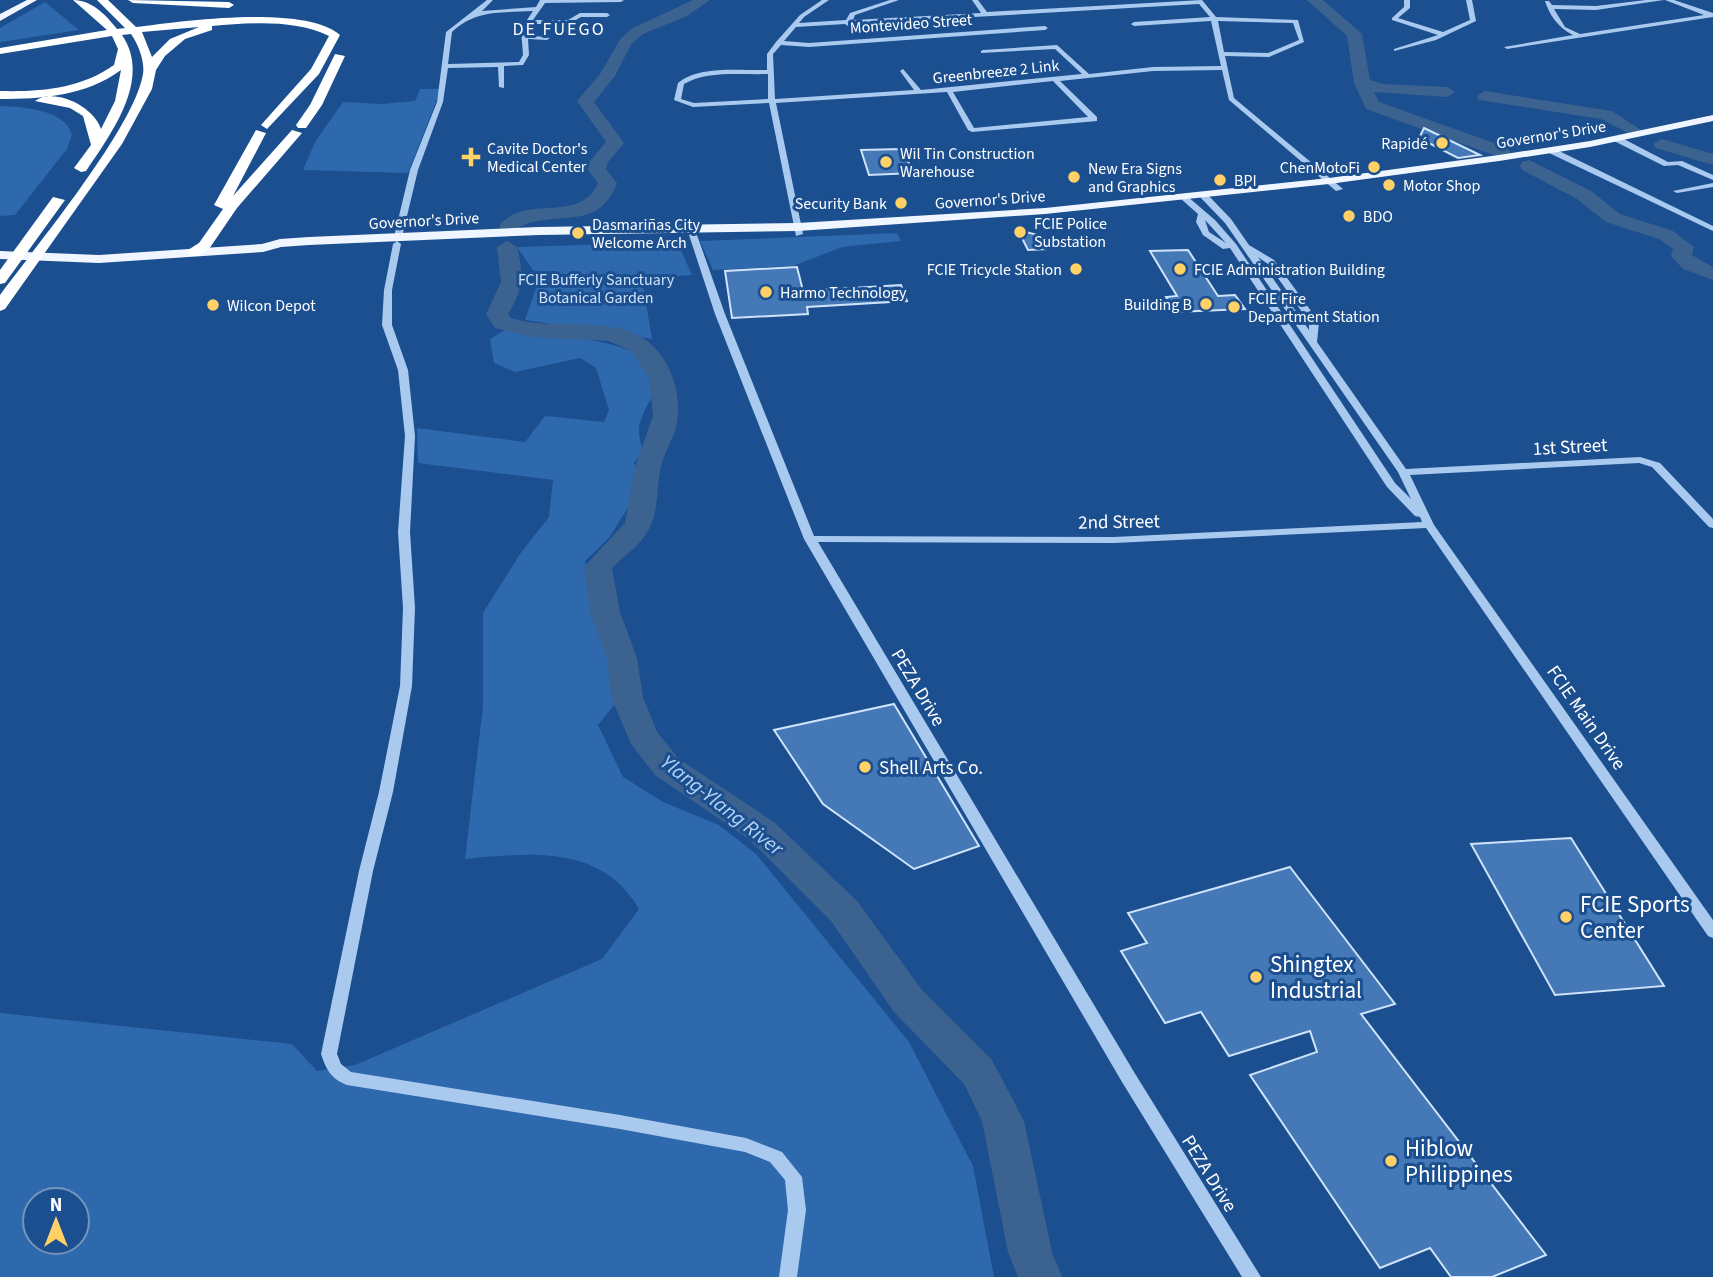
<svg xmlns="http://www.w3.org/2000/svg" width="1713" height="1277" viewBox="0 0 1713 1277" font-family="'Source Sans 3',sans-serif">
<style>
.green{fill:#2e69ad;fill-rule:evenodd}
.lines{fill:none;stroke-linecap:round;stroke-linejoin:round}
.river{fill:#3c6290;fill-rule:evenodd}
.building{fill:#4478b7;stroke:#cfe3fa;stroke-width:2}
.minor{fill:#a9c9ee;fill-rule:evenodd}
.major{fill:#f0f6ff;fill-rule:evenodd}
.highway{fill:#fff;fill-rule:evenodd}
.poi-dot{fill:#ffd166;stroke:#1b4f8f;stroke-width:2.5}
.labels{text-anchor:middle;stroke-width:6;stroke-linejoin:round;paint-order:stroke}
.far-street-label{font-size:16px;fill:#fff;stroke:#1b4f8f}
.far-poi-label{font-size:16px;fill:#fff;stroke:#1b4f8f;text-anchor:start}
.far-park-label{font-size:16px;fill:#cfe3fa;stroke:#1b4f8f}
.far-neighbourhood-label{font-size:18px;letter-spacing:2px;fill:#fff;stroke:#1b4f8f}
.street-label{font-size:19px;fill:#fff;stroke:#1b4f8f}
.poi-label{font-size:19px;fill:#fff;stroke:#1b4f8f;text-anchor:start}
.water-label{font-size:21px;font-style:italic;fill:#b5d3f5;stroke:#1b4f8f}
.near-poi-label{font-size:23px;fill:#fff;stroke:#1b4f8f;text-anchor:start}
</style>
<rect width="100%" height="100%" fill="#1b4f8f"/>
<path class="green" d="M45 2 79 30 0 42V28Z
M420 89H441L408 173 303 170 315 142 343 102 382 104 415 101Z
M0 106C23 107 65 109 72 135L67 149 15 215 0 216Z
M897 233 901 241 842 247 793 266 713 270 700 241Z
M677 242 692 275 642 279 652 339 525 320 539 279 517 247Z
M505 330C536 336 653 335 656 378 656 394 644 408 640 423 637 432 642 446 643 455L634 462 640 488 609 538 585 561 595 615 616 684 614 705 598 725 623 777 663 802 719 825 756 854 909 1042 973 1166 994 1277H0V1013L292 1044 317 1071 355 1065 602 959 639 909C601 844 530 853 465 859L483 706V613L520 554 549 517 553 480 418 463 417 428 525 442 545 416 604 422 609 410 596 368 580 358 515 372 494 363 490 339ZM35 1200H77V1242H35Z"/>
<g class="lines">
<path class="river" d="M693 0H710L687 16 643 34 632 43 615 76 594 102 624 143 608 162 606 169 617 183C600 226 570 214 533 222 521 224 515 234 502 230L499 226C524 193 580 225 598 183L588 170 590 161 606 142 577 101 600 74 621 38 633 28Z
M1307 0H1323L1362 34 1370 80 1383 84 1447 87 1455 92 1447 97 1374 92 1379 102 1508 148 1511 152 1508 156H1496L1366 109 1354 83 1347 36Z
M1485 91 1612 111 1641 130 1632 135 1601 119 1479 100 1477 96Z
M1662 139 1713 154V165L1656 148 1653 144Z
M1529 160 1591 191 1620 214 1673 231 1694 247 1692 255 1713 267V280L1683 269 1671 256 1673 249 1659 239 1606 222 1577 199 1522 170 1520 166 1522 162Z
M507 241 517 247C524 273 523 291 508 314L511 318C552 331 597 316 637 335 669 350 684 394 676 427 672 441 664 453 661 467 656 487 659 511 649 529 640 546 625 555 612 568L620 612 637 658 643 697 657 732 679 759 774 822 857 901 922 990 992 1060 1024 1121 1052 1252 1062 1277H1018L1008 1252 982 1121 964 1084 894 1012 831 921 750 840 655 775 631 744 611 697 607 658 590 612 584 567 625 523 635 467 653 416 649 378 631 351 609 341 534 337 495 328 486 314 501 282 497 247Z"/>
</g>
<path class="building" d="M1424 128 1480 155 1458 158 1419 138Z
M903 149 913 173 869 175 861 150Z
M1018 230 1038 235 1046 249 1028 250Z
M1188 250 1218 296 1235 295 1245 309 1175 312 1166 297 1177 296 1150 251Z
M797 267 803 291 901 285 907 301 807 307 808 314 732 318 725 271Z
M894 704 979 846 914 869 823 804 774 730Z
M1571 838 1664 986 1555 995 1471 844Z
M1290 867 1395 1004 1361 1014 1546 1255 1492 1277H1451L1430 1248 1380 1268 1250 1075 1317 1052 1310 1031 1229 1056 1201 1012 1165 1023 1121 951 1147 943 1128 913Z"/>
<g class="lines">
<path class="minor" d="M487 0H493L482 11 536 7 540 0H624L621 2 545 3 533 20H568L580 13H607L610 15 607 17H581L569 24H531L527 29 528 35 550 38 547 40 528 39 529 55 523 65 504 66V88L499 87 498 67 448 68 443 102 418 170 402 237 395 239 394 237 410 170 437 102 446 32ZM533 11 521 29 523 55 519 62 448 64 452 32C476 9 502 13 533 11Z
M822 0H829L804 17 799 23 846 20 850 13 890 0H899L855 15 853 20 981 13 972 0H978L987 12 1202 0 1216 17 1298 20 1304 42 1269 57 1225 56 1234 98 1343 189 1336 191 1229 100 1222 70 1153 71 1060 81 1097 117V121L972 132 968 130 947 92 776 103 803 234 796 236 769 103 693 107 674 100 678 83C700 65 740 71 767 70V54L776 42 800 15ZM1199 4 1210 17 1134 22 1131 24 1134 26 1211 21 1221 66 1153 67 1089 74 1057 45 983 50 981 51V53L1055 49 1082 74 921 90 903 69 900 71 914 90 775 99 773 54 781 45 809 47 1045 30 1048 28 1045 26 809 43 784 41 796 27 845 24 848 26 851 24ZM1218 21 1293 23 1299 40 1268 53 1224 52ZM768 74V99L694 103 681 99 684 84C707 70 741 75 768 74ZM1053 81 1088 117 974 128 953 92Z
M1404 0H1410V8L1398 18 1443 32 1470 20 1466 0H1472L1476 21 1436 40 1394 51V49L1438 35 1392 20V18L1404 7Z
M1646 0H1664L1596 10 1554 9 1565 27 1580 34 1704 15 1665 0H1674L1713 13V17L1507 49 1504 47 1573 35C1558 28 1549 14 1545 1H1549L1552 5 1596 6Z
M1614 137H1620L1668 162 1682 161 1713 175V180L1678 165 1664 166 1614 141Z
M1547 148H1553L1713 226V231L1547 152Z
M1713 183V187L1677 193 1673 191Z
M1201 194H1207L1231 219 1249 245 1274 260 1319 322 1317 342 1406 469 1640 457 1660 463 1713 519V528L1709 527 1652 467 1639 463 1410 475 1434 525 1713 920V938L1708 936 1426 528 1114 543 818 542 1134 1072 1261 1277H1242L1122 1082 804 539 715 314 689 235 693 233 697 235 725 314 814 536 1114 537 1422 522 1420 517 1415 516 1387 487 1230 248 1223 249 1203 235 1196 222 1198 214 1180 198 1187 196 1215 220 1236 244 1395 483 1411 499 1398 472 1225 223 1201 198ZM1205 220 1226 243 1209 232ZM1258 257 1268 264 1309 322V330Z
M397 241 401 244 392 290V325L408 370 415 436 410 532 415 608 412 686 393 792 373 871 337 1054 341 1064 351 1072 620 1115 746 1138 782 1152 802 1177 806 1210 797 1277H779L788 1210 785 1180 770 1162 745 1152 620 1129 347 1085C331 1079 326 1069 321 1054L359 871 379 792 400 686 403 608 398 532 405 436 398 370 382 325 384 290 393 244Z"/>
<path class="major" d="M27 0H37L0 21V14Z
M1713 115V121L1590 147 1499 161 1329 184 1045 214 798 231 539 235 309 245 281 247 263 252 99 263 0 259V251L99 255 262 244 280 239 309 237 539 227 798 223 1045 208 1329 178 1499 155 1590 141Z"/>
<path class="highway" d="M73 0C92 0 106 15 117 29L125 28 97 0H108L136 27C183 21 305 4 340 35L319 74 267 129 261 125 311 69 329 36C294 19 250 23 212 26V30L185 39 165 56 156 70 152 89 122 144 5 309 0 311V295C36 246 134 128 143 74 145 61 138 44 131 34L122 35C152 79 112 132 86 171L81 172 74 168 91 145 83 116 70 108 35 101C55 87 94 107 101 129L115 101 121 70C86 96 42 99 0 99V91C40 92 80 89 114 65L118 49 112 36 0 54V48L107 30ZM199 27 170 39 152 57 142 32Z
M128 0 229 2 234 5 229 8 133 3Z
M335 54 345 56 322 105 306 128H298L296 125 310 105Z
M256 130 266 133 233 196 292 130 302 133 237 208 209 249 198 256H188V250L199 243 223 209 214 205Z
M53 197 65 200 5 283 0 284V270Z"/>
</g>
<g class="poi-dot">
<circle cx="1442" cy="143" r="7"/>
<path d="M467.5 146.5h7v7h7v7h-7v7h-7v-7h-7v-7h7z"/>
<circle cx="886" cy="162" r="7"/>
<circle cx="1374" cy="167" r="7"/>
<circle cx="1074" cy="177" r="7"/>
<circle cx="1220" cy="180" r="7"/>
<circle cx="1389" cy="185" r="7"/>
<circle cx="901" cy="203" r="7"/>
<circle cx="1349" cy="216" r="7"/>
<circle cx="1020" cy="232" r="7"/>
<circle cx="578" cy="233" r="7"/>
<circle cx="1076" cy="269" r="7"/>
<circle cx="1180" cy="269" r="7"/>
<circle cx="766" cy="292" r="7"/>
<circle cx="1206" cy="304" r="7"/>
<circle cx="213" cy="305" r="7"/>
<circle cx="1234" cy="307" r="7"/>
<circle cx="865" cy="767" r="7"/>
<circle cx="1566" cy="917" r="7"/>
<circle cx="1256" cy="977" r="7"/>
<circle cx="1391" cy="1161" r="7"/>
</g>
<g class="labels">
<g class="far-street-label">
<text transform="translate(911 23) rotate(-4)" y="6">Montevideo Street</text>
<text transform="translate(996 71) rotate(-6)" y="6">Greenbreeze 2 Link</text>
<text transform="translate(1551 134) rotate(-9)" y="6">Governor's Drive</text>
<text transform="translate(990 199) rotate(-4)" y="6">Governor's Drive</text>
<text transform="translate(424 220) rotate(-3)" y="6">Governor's Drive</text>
</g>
<g class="far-poi-label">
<text x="1428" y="149" text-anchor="end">Rapidé</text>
<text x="487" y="154">Cavite Doctor's<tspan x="487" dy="18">Medical Center</tspan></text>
<text x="900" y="159">Wil Tin Construction<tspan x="900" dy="18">Warehouse</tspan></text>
<text x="1360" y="173" text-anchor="end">ChenMotoFi</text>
<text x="1088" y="174">New Era Signs<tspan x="1088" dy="18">and Graphics</tspan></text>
<text x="1234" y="186">BPI</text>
<text x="1403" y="191">Motor Shop</text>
<text x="887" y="209" text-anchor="end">Security Bank</text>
<text x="1363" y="222">BDO</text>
<text x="1034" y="229">FCIE Police<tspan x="1034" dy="18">Substation</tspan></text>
<text x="592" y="230">Dasmariñas City<tspan x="592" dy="18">Welcome Arch</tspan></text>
<text x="1062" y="275" text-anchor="end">FCIE Tricycle Station</text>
<text x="1194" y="275">FCIE Administration Building</text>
<text x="780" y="298">Harmo Technology</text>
<text x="1248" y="304">FCIE Fire<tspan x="1248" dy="18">Department Station</tspan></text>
<text x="1192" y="310" text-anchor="end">Building B</text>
<text x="227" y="311">Wilcon Depot</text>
</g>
<g class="far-park-label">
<text x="596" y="285">FCIE Bufferly Sanctuary<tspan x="596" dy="18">Botanical Garden</tspan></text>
</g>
<g class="far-neighbourhood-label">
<text x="559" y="35">DE FUEGO</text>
</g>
<g class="street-label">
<text transform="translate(1570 446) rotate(-3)" y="7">1st Street</text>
<text transform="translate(1119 521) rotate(-1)" y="7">2nd Street</text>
<text transform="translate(919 687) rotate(59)" y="7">PEZA Drive</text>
<text transform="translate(1587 717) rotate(55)" y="7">FCIE Main Drive</text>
<text transform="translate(1210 1173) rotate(58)" y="7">PEZA Drive</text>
</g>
<g class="poi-label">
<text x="879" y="774">Shell Arts Co.</text>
</g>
<g class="water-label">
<text transform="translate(722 805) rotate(38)" y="7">Ylang-Ylang River</text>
</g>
<g class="near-poi-label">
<text x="1580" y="912">FCIE Sports<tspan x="1580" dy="26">Center</tspan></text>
<text x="1270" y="972">Shingtex<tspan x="1270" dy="26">Industrial</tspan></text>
<text x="1405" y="1156">Hiblow<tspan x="1405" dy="26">Philippines</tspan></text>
</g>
</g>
<g transform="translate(56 1221)"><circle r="33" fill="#1b4f8f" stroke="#7695bc" stroke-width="2"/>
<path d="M0-5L12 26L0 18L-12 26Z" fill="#ffd166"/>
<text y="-10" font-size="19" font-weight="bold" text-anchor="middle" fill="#ffffff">N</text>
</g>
</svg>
